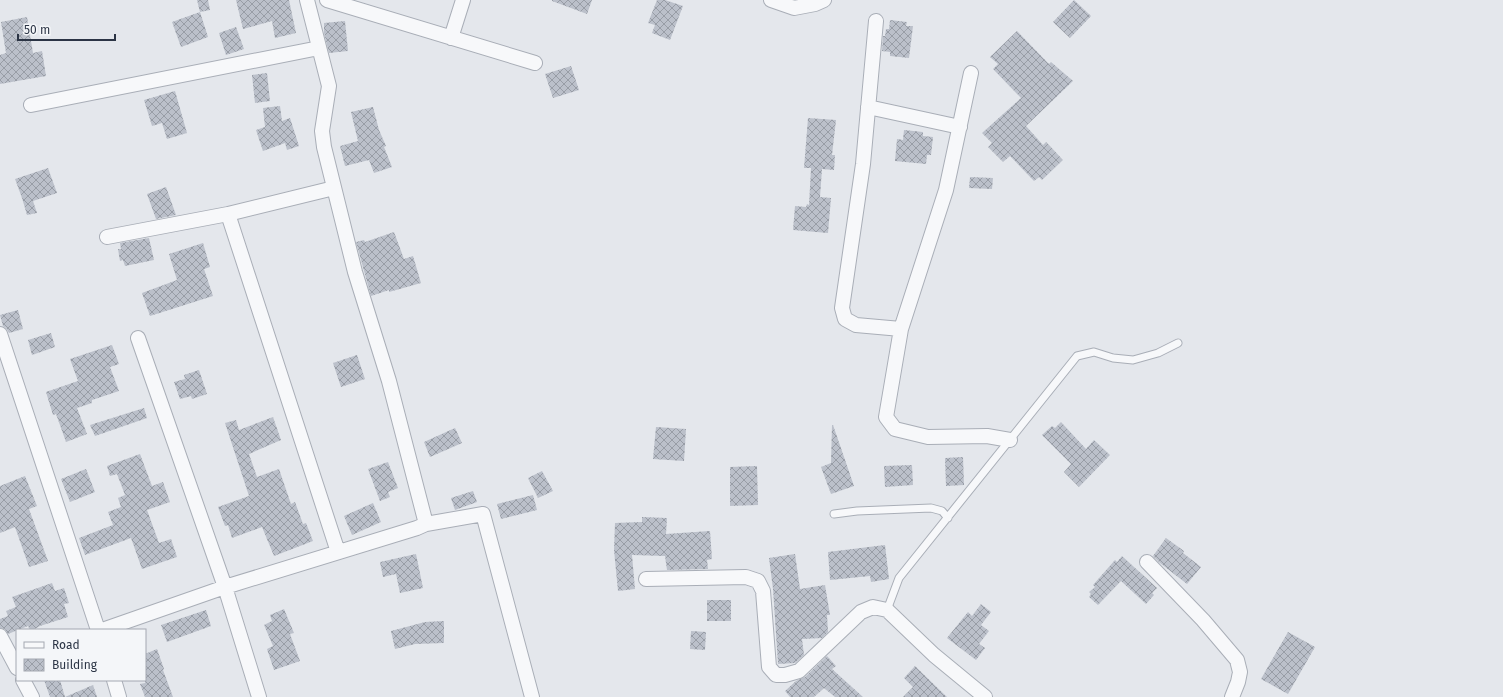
<svg xmlns="http://www.w3.org/2000/svg" width="1503" height="697" viewBox="0 0 1503 697" font-family="'Fira Sans',sans-serif">
<style>
.building{fill:url(#building-cross-hatch)}
.lines{fill:none;stroke-linecap:round;stroke-linejoin:round}
.service-casing{stroke:#a9aeb7;stroke-width:9}
.minor-casing{stroke:#a9aeb7;stroke-width:16}
.service{stroke:#f7f8fa;stroke-width:7}
.minor{stroke:#f7f8fa;stroke-width:14}
</style>
<defs>
<pattern id="building-cross-hatch" width="8" height="8" patternUnits="userSpaceOnUse"><rect width="8" height="8" fill="#bbc0ca"/><path d="M0 0l8 8M0 8l8-8" fill="none" stroke="#989da6"/></pattern>
</defs>
<rect width="100%" height="100%" fill="#e4e7ec"/>
<path class="building" d="M197 0H208L210 10 200 12Z
M236 0H289L296 33 275 38 272 21 243 29Z
M552 0H592L587 14 552 1Z
M657 0H665L683 6 670 40 652 33 655 25 648 23Z
M1074 0 1091 16 1070 38 1053 22Z
M200 12 208 37 181 47 172 22Z
M27 17 33 53 42 51 46 76 0 84V55L6 53 1 22Z
M890 20 907 22 906 26H913L909 58 890 56V52L882 51 883 36H885L886 29H889Z
M345 21 348 51 329 53 324 33V23Z
M236 27 244 49 226 55 219 33Z
M1017 31 1049 64 1051 62 1073 81 1026 126 1043 145 1046 142 1063 160 1042 180 1039 177 1034 181 1010 156 1003 162 988 147 992 143 982 133 1021 98 993 69 998 64 990 57Z
M571 66 579 90 553 98 545 74Z
M267 73 270 101 255 103 252 75Z
M175 91 187 133 167 139 162 123 152 126 144 100Z
M280 106 282 121 290 118 299 146 287 150 285 143 263 151 256 130 265 127 263 108Z
M373 107 379 130 386 146 384 147 392 167 374 173 369 160 345 166 340 146 358 141 351 112Z
M808 118 836 120 832 155H835L834 170 822 169 820 197 831 198 828 233 793 230 795 206 806 207 807 204 809 205 811 168H804Z
M904 130 923 132V136L933 137 931 155H927L926 164 895 161 897 139 903 140Z
M48 168 57 193 33 201 37 213 27 215 22 198 15 179Z
M970 177 993 178 992 189 969 188Z
M166 187 176 215 156 219 147 194Z
M394 232 404 259 413 256 421 283 389 292V290L371 296 356 242 364 240 365 242Z
M149 238 154 260 125 266 123 260 120 261 118 249H121L120 243Z
M203 243 210 267 204 269 213 296 150 316 142 293 177 280 169 254Z
M18 310 23 329 9 333 6 328 3 326 0 315Z
M51 333 55 347 32 355 28 340Z
M112 345 119 364 110 367 119 391 92 400V403L77 408 87 434 66 442 56 414 53 415 46 392 78 381 70 359Z
M357 355 365 379 341 387 333 363Z
M199 370 207 394 192 399 191 396 180 399 174 382 185 379 184 375Z
M144 408 147 418 95 436 90 425Z
M273 417 281 440 249 454 257 477 279 469 291 504 295 502 303 524 306 523 313 541 274 556 262 527 232 538 228 525 225 526 218 507 249 496 225 423 236 420 239 430Z
M1061 422 1086 449 1094 440 1110 455 1079 487 1064 472 1071 464 1042 435 1052 426 1055 428Z
M832 425H833L854 486 831 494 821 467 831 463Z
M656 427 686 429 684 461 653 459Z
M455 428 462 443 430 457 424 442Z
M140 454 152 486 163 482 170 502 147 510 159 543 171 539 177 557 142 569 131 538 85 555 79 538 113 525 108 512 121 507 118 498 125 495 117 474 110 476 107 466Z
M963 457 964 485 946 486 945 458Z
M388 462 398 488 388 492 390 497 380 501 368 469Z
M912 465 913 485 885 487 884 466Z
M757 466 758 505 730 506V467Z
M86 469 95 492 70 502 61 479Z
M542 471 553 491 538 498 528 478Z
M25 476 37 506 29 509 48 561 29 567 15 527 0 533V486Z
M473 491 477 502 455 510 451 498Z
M533 495 537 510 501 519 497 504Z
M373 503 381 522 352 535 344 516Z
M642 517 667 518 666 534 710 531 712 559 707 560 708 569 667 570 665 556 632 555 635 589 618 591 614 550 615 523 642 522Z
M1166 538 1184 551 1183 553 1201 567 1187 584 1160 563 1153 556Z
M885 545 889 579 871 582 870 576 830 580 828 552Z
M416 554 423 588 400 593 396 574 383 577 380 562Z
M795 554 800 589 825 585 830 615H827L828 632 822 638 802 639 804 655 795 663 778 664 773 589 769 558Z
M1122 556 1157 588 1152 593 1154 595 1146 604 1121 581 1098 605 1089 597 1091 594 1089 592 1095 587 1093 585 1115 560 1117 562Z
M52 583 55 591 64 588 69 603 64 604 68 617 40 626 33 630H30L28 626 8 634 5 629 0 628V619L8 616 6 611 16 607 12 597Z
M707 600H731V621H707Z
M981 604 991 612 981 625 989 631 979 644 985 648 976 660 947 638 968 612 972 616Z
M284 609 294 633 290 634 300 661 274 670 267 649 273 646 264 625 272 621 270 615Z
M206 610 211 626 167 642 161 625Z
M444 621V643L415 644 395 649 391 631 425 622Z
M691 631 706 632 705 650 690 649Z
M1288 632 1315 647 1288 694 1261 679Z
M157 649 164 669 163 670 173 697H145L140 684 145 683V654Z
M827 656 836 666 832 669 863 697H835L824 688 814 697H790L785 691 796 681 805 677Z
M915 666 947 697H903L913 687 904 678Z
M44 680H60L65 697 93 685 97 697H50Z"/>
<g class="lines">
<g class="service-casing">
<path id="service" d="M834 514 857 511 931 508 942 511 948 518
M887 610 899 578 1077 356 1094 352 1113 358 1133 360 1158 353 1178 343"/>
</g>
<g class="minor-casing">
<path id="minor" d="M327 0 535 63
M771 0 794 8 815 4 824 0
M876 21 863 164 842 308 845 319 856 325 901 329
M451 38 463 0
M971 73 946 190 901 329 886 417 895 429 928 437 987 436 1010 440
M31 105 319 48
M868 107 960 127
M228 214 338 552
M107 237 228 214 334 188
M0 334 98 630
M138 338 225 587 259 697
M426 524 483 514 532 697
M1147 562 1203 620 1237 660 1240 672 1238 682 1232 697
M646 579 746 577 758 581 763 591 769 667 776 675H785L799 671 861 612 873 607 887 610 934 655 985 697
M102 630 225 587 417 528 426 524 389 381 355 272 324 147 322 131 329 86 307 0
M0 636 17 668
M23 680 32 697
M114 680 119 697"/>
</g>
<use href="#service" class="service"/>
<use href="#minor" class="minor"/>
</g>
<rect x="16" y="629" width="130" height="52" fill="#f4f6f9" stroke="#a4a8b1"/>
<rect x="24" y="642" width="20" height="6" fill="#f7f8fa" stroke="#a4a8b1"/>
<text x="52" y="649" font-size="12" fill="#2b3445">Road</text>
<rect x="24" y="659" width="20" height="12" fill="url(#building-cross-hatch)" stroke="#a4a8b1"/>
<text x="52" y="669" font-size="12" fill="#2b3445">Building</text>
<path d="M18 34v6h97v-6" fill="none" stroke="#2b3445" stroke-width="2"/>
<text x="24" y="34" font-size="12" fill="#2b3445" stroke="#f4f6f9" stroke-width="3" paint-order="stroke">50 m</text>
</svg>
